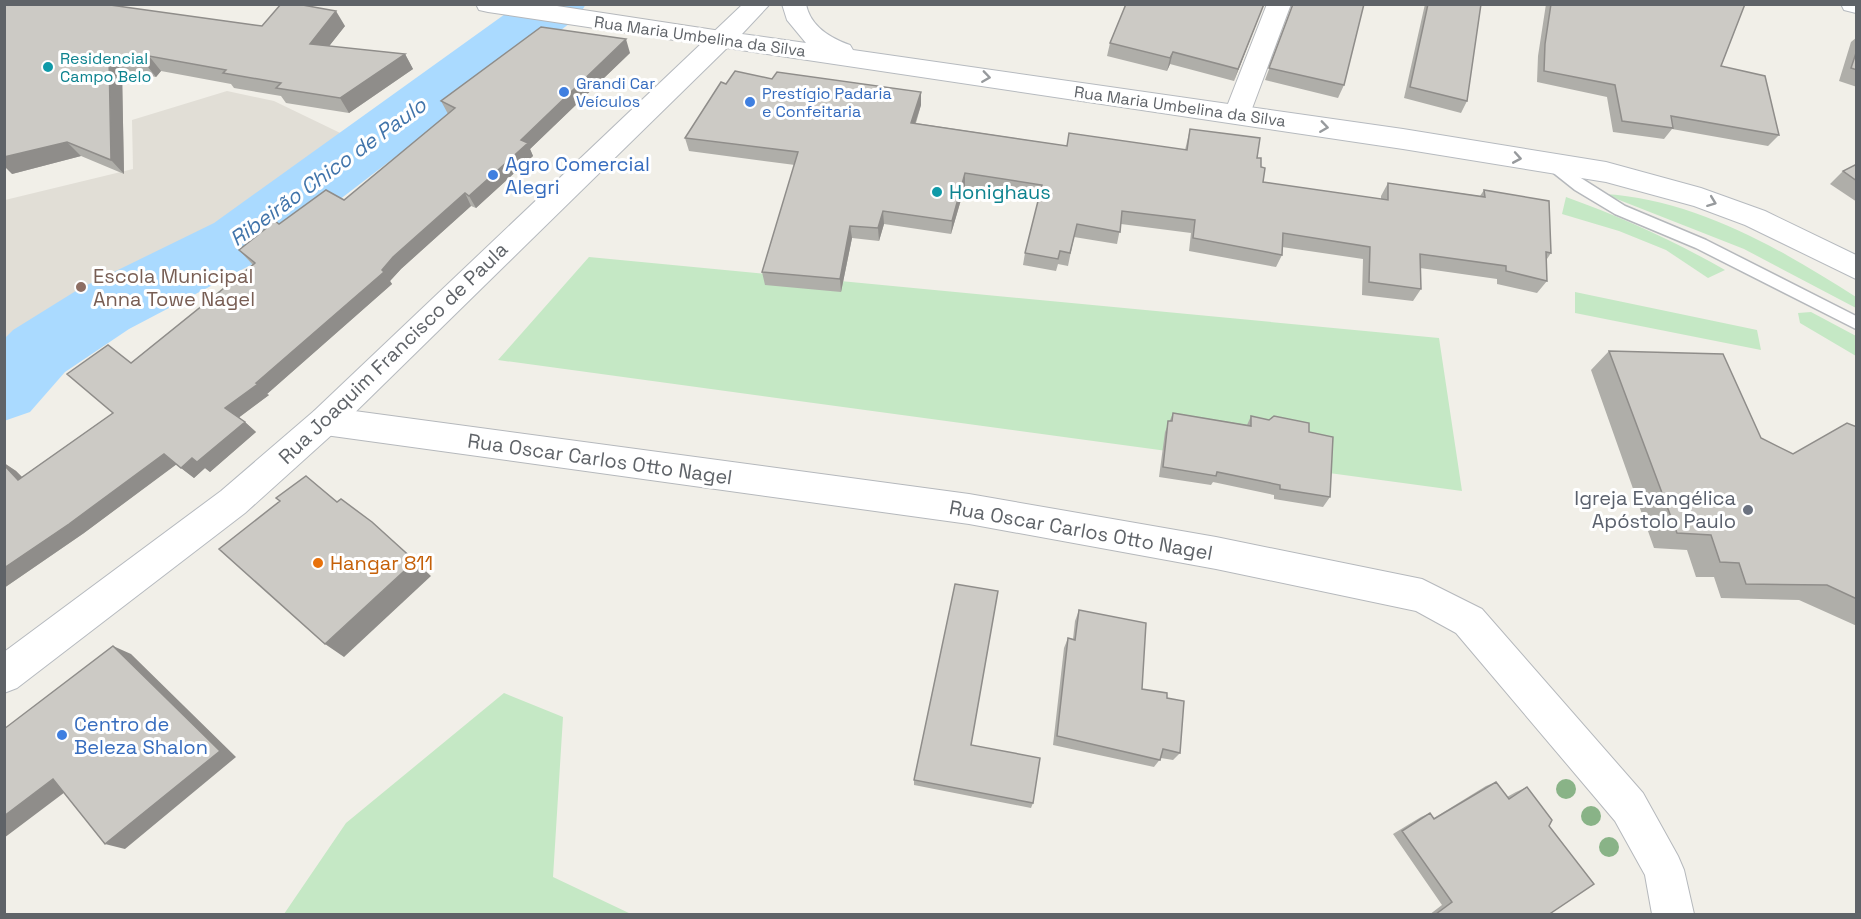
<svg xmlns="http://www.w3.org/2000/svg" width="1861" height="919" viewBox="0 0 1861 919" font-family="'Space Grotesk',sans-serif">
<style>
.education{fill:#e1ded6}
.green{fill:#c5e8c5}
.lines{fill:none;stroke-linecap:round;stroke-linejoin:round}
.river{fill:#aadaff;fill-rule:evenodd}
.service-casing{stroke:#b5b8bc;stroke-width:3}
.minor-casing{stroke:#b5b8bc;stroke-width:2}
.secondary-casing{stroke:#b6babf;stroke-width:2}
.service{fill:#fff;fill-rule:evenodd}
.minor{fill:#fff;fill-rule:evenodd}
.secondary{fill:#fff;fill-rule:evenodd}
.tree{fill:#89b387}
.wall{fill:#afaea9}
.shaded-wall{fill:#8f8d8a}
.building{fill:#cccac5;stroke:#8f8d8a;stroke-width:1.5}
.oneway{stroke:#979a9d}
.culture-dot{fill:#0f9aa8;stroke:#fff;stroke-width:2}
.shop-dot{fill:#3f7fe0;stroke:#fff;stroke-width:2}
.education-dot{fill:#8d6e63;stroke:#fff;stroke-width:2}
.worship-dot{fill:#6b7280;stroke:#fff;stroke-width:2}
.food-dot{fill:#e8710a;stroke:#fff;stroke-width:2}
.labels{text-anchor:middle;stroke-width:6;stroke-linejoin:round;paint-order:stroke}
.far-street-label{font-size:16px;fill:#5f6368;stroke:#fff}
.far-culture-label{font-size:16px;fill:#0d838f;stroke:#fff;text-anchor:start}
.far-shop-label{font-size:16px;fill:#366cbe;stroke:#fff;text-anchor:start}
.shop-label{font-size:20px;fill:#366cbe;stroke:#fff;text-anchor:start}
.culture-label{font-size:20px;fill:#0d838f;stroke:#fff;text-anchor:start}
.education-label{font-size:20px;fill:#785e54;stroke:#fff;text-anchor:start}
.street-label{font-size:20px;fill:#5f6368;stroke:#fff}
.worship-label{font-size:20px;fill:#5b616d;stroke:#fff;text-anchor:end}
.food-label{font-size:20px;fill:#c56008;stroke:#fff;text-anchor:start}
.water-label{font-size:21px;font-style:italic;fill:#4174aa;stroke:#fff}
</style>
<rect width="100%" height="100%" fill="#f1efe8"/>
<path class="education" d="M227 91 274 101 361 143 56 359 5 392V200L133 169 132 120Z"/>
<path class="green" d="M1604 194C1695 199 1781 249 1856 297V308L1744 249Z
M1566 197C1622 217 1674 241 1725 270L1708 278 1666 250 1619 231 1562 214Z
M589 257 1439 338 1462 491 498 360Z
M1575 292 1757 330 1761 350 1575 313Z
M1811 312 1856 336V356L1800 323 1798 313Z
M504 693 563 717 553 877 631 914H284L346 823Z"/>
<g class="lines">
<path class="river" d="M519 4H586L578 17 262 259 129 329 65 372 30 412 4 421V339L13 330 79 289 214 223Z"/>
<g class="service-casing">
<path id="service" d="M1551 159 1625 206 1706 240 1856 316V329L1696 248 1615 214 1575 190 1546 167V161Z"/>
</g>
<g class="minor-casing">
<path id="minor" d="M476 4H544L721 31 730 33 734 39 730 45 721 47 488 12 479 10Z
M1267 4H1291L1250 114 1246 120 1237 123 1228 120 1224 114Z
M325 407 969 494 1216 537 1422 579 1482 609 1643 793 1678 856 1684 870 1694 914H1652L1645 875 1615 821 1456 633 1416 611 1216 569 969 524 325 435 314 431 309 421 314 411Z"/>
</g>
<g class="secondary-casing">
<path id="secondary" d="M743 4H770L742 34 806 43 787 20 782 4H806C810 26 830 38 850 45L853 50 1403 129 1606 162 1701 188 1765 211 1856 255V279L1745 225 1694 206 1606 182 1403 149 727 48 336 431 245 513 17 688 4 693V652L221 491 314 411Z
M1841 4H1856V13L1844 10Z"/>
</g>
<use href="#service" class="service"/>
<use href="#minor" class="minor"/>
<use href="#secondary" class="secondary"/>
</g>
<g class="tree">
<circle cx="1566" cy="789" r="10"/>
<circle cx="1591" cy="816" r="10"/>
<circle cx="1609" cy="847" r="10"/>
</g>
<path class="wall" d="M1126 4H1264L1234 81 1170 64 1167 71 1107 56 1110 43Z
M1425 4H1481L1467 101 1461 113 1404 98Z
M1546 4H1745L1721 66 1779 135 1768 146 1672 129 1664 139 1613 132 1607 97 1537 82 1538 56Z
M108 5 262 26H345L329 46 405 54 413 69 349 113 286 103 281 96 234 88 231 84 161 71 156 77 122 71 124 174 81 156 12 174Z
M1293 5 1344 85 1338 98 1265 80Z
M1857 37V87L1839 81 1851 42Z
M630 53 530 149 533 156 476 208 471 206 401 269 390 281 392 284 267 394 269 395 239 417 256 432 210 472 205 468 194 478 176 464 84 533 4 588V463L16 471 22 477 113 413 131 363 253 265 239 250 279 224 344 200 448 114 441 101Z
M772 79 921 105 916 123 1067 146 1185 150 1190 129 1257 158 1261 167 1263 182 1381 199V196L1388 183 1480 196 1484 190 1551 253 1547 259V281L1537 293 1497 284V279L1420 268 1421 289 1413 301 1362 295 1363 259 1282 247V255L1276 267 1189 251 1191 233 1121 224 1117 244 1074 237 1068 266 1058 264 1056 271 1023 265 1025 253 1039 198 965 186 951 234 884 224 879 241 852 238 841 292 765 285 762 272 795 165 689 151 685 138 726 84Z
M1857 164V202L1830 184 1843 171Z
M1609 351 1761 438 1793 454 1857 427V626L1799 600 1721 598 1714 577H1696L1687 550 1654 548 1591 370Z
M1173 413 1247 425 1251 416 1309 432 1330 497 1323 507 1274 499V495L1213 482 1211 485 1159 477 1165 432Z
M1079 610 1142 689 1167 698 1180 753 1173 760 1161 758 1154 767 1053 745 1064 648 1068 638 1073 639 1075 621Z
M971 745 1033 803 1031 808 914 785V780Z
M1496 782 1507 797 1516 792 1527 787 1549 826 1548 915H1429L1442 905 1393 834 1421 817 1430 813 1434 818 1486 786Z"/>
<path class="shaded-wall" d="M1264 4 1234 81 1238 69Z
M336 11 345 26 319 59 310 44Z
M626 39 630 53 530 149 533 156 476 208 469 196 521 140Z
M1173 52 1170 64 1167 71 1170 58Z
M405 54 413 69 349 113 340 98Z
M109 56 122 71 124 174 111 160Z
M149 56 161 71 156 77 144 62Z
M921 92V105L911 136V123Z
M67 142 81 156 12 174 4 166V157Z
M965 173V186L951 234 952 221Z
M465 193 471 206 401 269 390 281 392 284 267 394 269 395 237 419 225 408 256 383 382 270 393 257Z
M883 211 884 224 879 241 878 228Z
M850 226 852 238 841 292 840 279Z
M245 422 256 432 210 472 205 468 194 478 181 468 192 458Z
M164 454 177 464 84 533 4 588V568Z
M4 463 16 471 34 489 18 480 4 465Z
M415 561 431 576 344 657 325 644Z
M113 646 131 654 236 757 125 849 105 844Z
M53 779 73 786 4 838V816Z"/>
<path class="building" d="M4 4H103L262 26 281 4H297L336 11 310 44 405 54 340 98 276 88 281 83 223 73 226 70 149 56 144 62 109 56 111 160 67 142 4 157Z
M1126 4H1264L1238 69 1173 52 1170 58 1110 43Z
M1293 4H1364L1344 85 1269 68Z
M1428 4H1481L1467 101 1410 87Z
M1551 4H1745L1721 66 1765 76 1779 135 1671 116 1673 128 1622 121 1615 85 1544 71 1545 44Z
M541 27 626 39 521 140 528 143 469 196 465 193 393 257 382 270 384 272 256 383 258 384 225 408 245 422 197 462 192 458 181 468 164 454 69 524 4 568V465L18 480 113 413 67 374 108 345 131 363 255 263 239 250 275 221 279 224 326 190 344 200 455 108 441 101Z
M1857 50V70L1851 68Z
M735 71 772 79 777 72 921 92 911 123 1067 146 1069 133 1187 150 1190 129 1260 138 1257 158H1261V167L1265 168 1263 182 1388 200V183L1485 197 1484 190 1549 201 1551 253 1546 252 1547 281 1506 271V266L1420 254 1421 289 1369 282 1370 247 1283 233 1282 255 1193 238 1195 220 1122 211 1120 232 1077 224 1070 253 1060 251 1058 259 1025 253 1042 185 965 173 952 221 883 211 878 228 850 226 840 279 762 272 798 152 685 138 721 82 726 84Z
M1857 164V181L1843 171Z
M1609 351 1723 354 1761 438 1793 454 1847 423 1857 427V599L1827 585 1746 584 1739 563 1720 562 1711 535 1677 533Z
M1173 413 1251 426V416L1269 420 1274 416 1309 423V432L1333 437 1330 497 1280 489V485L1217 472 1216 476 1163 467 1168 421H1172Z
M306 476 337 502 341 499 372 522 415 561 325 644 219 549 280 501 276 498Z
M955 584 998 591 971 745 1040 758 1033 803 914 780Z
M1079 610 1146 623 1142 689 1167 693V698L1184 701 1180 753 1163 749 1160 760 1057 736 1068 638 1075 640Z
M113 646 220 751 105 844 53 779 4 816V729Z
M1496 782 1509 799 1527 787 1552 820 1549 826 1594 884 1548 915H1437L1436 914 1452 902 1402 831 1430 813 1434 819Z"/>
<defs><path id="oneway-chevron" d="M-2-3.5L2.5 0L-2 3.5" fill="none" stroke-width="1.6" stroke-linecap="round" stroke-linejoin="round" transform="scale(1.5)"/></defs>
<g class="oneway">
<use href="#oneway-chevron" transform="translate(986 77) rotate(8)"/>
<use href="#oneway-chevron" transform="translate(1324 127) rotate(8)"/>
<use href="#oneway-chevron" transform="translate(1517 158) rotate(10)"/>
<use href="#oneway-chevron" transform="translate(1712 202) rotate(21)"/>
</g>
<g class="culture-dot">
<circle cx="48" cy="67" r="6"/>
<circle cx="937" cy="192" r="6"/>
</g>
<g class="shop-dot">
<circle cx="564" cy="92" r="6"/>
<circle cx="750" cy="102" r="6"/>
<circle cx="493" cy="175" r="6"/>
<circle cx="62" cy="735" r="6"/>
</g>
<circle class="education-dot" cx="81" cy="287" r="6"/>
<circle class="worship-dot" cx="1748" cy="510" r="6"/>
<circle class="food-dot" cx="318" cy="563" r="6"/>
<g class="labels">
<g class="far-street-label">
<text transform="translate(700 36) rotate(8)" y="6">Rua Maria Umbelina da Silva</text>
<text transform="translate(1180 106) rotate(8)" y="6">Rua Maria Umbelina da Silva</text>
</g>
<g class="far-culture-label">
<text x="60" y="64">Residencial<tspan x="60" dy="18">Campo Belo</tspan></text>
</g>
<g class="far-shop-label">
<text x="576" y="89">Grandi Car<tspan x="576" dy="18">Veículos</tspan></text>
<text x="762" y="99">Prestígio Padaria<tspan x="762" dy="18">e Confeitaria</tspan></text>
</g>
<g class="shop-label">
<text x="505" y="171">Agro Comercial<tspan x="505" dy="23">Alegri</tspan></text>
<text x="74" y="731">Centro de<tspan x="74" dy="23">Beleza Shalon</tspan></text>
</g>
<g class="culture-label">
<text x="949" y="199">Honighaus</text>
</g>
<g class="education-label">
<text x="93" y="283">Escola Municipal<tspan x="93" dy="23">Anna Towe Nagel</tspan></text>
</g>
<g class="street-label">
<text transform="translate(393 353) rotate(-44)" y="7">Rua Joaquim Francisco de Paula</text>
<text transform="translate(600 459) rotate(8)" y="7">Rua Oscar Carlos Otto Nagel</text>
<text transform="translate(1081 530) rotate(10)" y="7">Rua Oscar Carlos Otto Nagel</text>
</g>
<g class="worship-label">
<text x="1736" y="505">Igreja Evangélica<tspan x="1736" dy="23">Apóstolo Paulo</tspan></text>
</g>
<g class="food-label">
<text x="330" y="570">Hangar 811</text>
</g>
<g class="water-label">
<text transform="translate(328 172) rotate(-36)" y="7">Ribeirão Chico de Paulo</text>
</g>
</g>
<rect width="1861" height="919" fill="none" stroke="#5f6368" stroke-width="12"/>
</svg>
